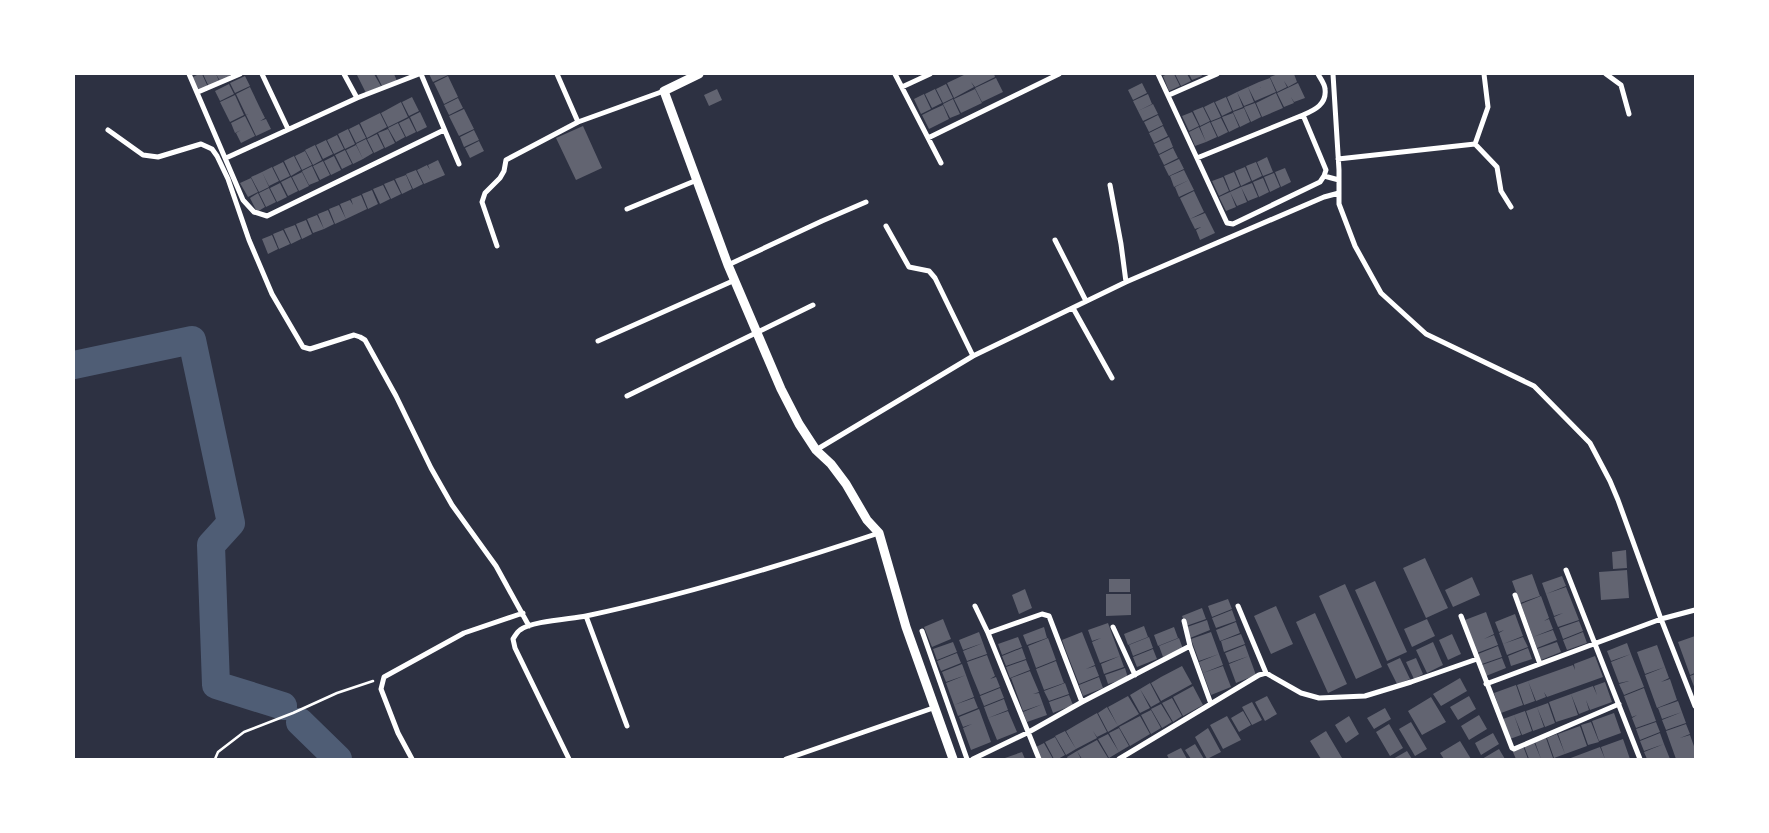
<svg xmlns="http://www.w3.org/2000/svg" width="1769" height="833" viewBox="0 0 1769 833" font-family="'Archivo Narrow',sans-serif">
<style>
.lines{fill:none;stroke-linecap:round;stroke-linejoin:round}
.river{stroke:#4f5d75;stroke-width:28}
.building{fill:#626471}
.path{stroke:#fff;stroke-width:2.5}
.minor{stroke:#fff;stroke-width:5}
.tertiary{stroke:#fff;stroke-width:9}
</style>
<rect width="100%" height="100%" fill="#2d3142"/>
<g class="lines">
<path class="river" d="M74 365 192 340 231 523 211 545 216 685 283 706
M300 722 338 759"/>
</g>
<path class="building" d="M199 74H202L208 87 198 92 191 78Z
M203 74H216L219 81 209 87Z
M216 74H229L230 76 220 81Z
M359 74H374L381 86 366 93 362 85 368 83 362 85 357 75Z
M376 74H394L397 81 383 88Z
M429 74H447L448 75 433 82Z
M966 74H994L995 77 985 82 982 76 985 82 975 87 971 82 974 87 954 98 947 83Z
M1168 74H1174L1180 86 1169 91 1163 76Z
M1175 74H1187L1191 81 1181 86Z
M1189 74H1201L1202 76 1192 80Z
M1278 74H1294L1297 82 1288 87 1284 81 1287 87 1277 92 1270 77Z
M245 76 250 86 235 93 230 83Z
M448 76 458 97 444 104 434 83Z
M996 78 1003 92 982 102 975 88Z
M1270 78 1276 92 1255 101 1248 87 1259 82 1261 88 1259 82Z
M1142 83 1147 93 1133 100 1128 90Z
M1298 83 1305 98 1294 102 1291 97 1294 103 1284 107 1277 93Z
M229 84 234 94 220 101 215 91Z
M946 84 953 98 943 103 936 89Z
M250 87 260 108 246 115 236 94Z
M1248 87 1254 102 1244 106 1237 92Z
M717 89 722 100 709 106 704 95Z
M935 89 942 103 932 108 925 94Z
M975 89 982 103 961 113 954 99Z
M1237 92 1243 107 1233 111 1227 97Z
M1276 93 1283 108 1262 117 1256 103Z
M924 94 931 109 921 114 914 99Z
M1148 94 1152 104 1138 111 1133 101Z
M235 95 244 115 230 122 225 112 231 109 225 112 220 102Z
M412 97 419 111 409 116 402 102Z
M1226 97 1232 111 1222 116 1215 102Z
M458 98 463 108 449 115 444 105Z
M953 99 960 114 950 118 943 104Z
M401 102 408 117 388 127 381 113Z
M1214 102 1221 117 1211 121 1204 107Z
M1255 103 1261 117 1251 122 1244 107Z
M1153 104 1158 114 1143 121 1138 111Z
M943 105 949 119 939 124 932 110Z
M1203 107 1210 121 1200 126 1193 111Z
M260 108 265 118 260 121 266 119 271 129 256 136 246 115Z
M1244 108 1250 122 1240 127 1233 112Z
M464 109 469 119 454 126 449 116Z
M932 110 939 124 929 129 922 115Z
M420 112 427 127 417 132 410 117Z
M1192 112 1199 126 1189 131 1182 116Z
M380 113 387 127 367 138 360 123Z
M1233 113 1239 127 1229 132 1222 117Z
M1158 115 1163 125 1149 132 1144 122Z
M245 116 255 136 241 143 236 133 241 130 235 133 231 123Z
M409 118 416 132 406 137 399 123Z
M1221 118 1228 132 1218 137 1211 122Z
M469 119 474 129 459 136 454 126Z
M1210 122 1217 137 1206 142 1200 127Z
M398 123 405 137 396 142 388 128Z
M359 124 366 138 356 143 349 129Z
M583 126 602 168 576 180 556 138Z
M1163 126 1168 136 1154 143 1149 133Z
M1199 127 1206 142 1195 146 1189 132Z
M348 129 355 144 345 149 338 134Z
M388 129 395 143 385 148 378 133Z
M474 130 479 140 464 147 460 137Z
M377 134 384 148 374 153 367 139Z
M337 135 344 149 334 154 327 140Z
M1169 137 1173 147 1159 154 1154 144Z
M366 139 373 153 363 159 356 144Z
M326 140 333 154 323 159 316 145Z
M479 141 484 151 470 158 465 148Z
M315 145 322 160 313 165 305 150Z
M356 145 363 159 353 164 346 150Z
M1173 148 1178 158 1164 165 1159 155Z
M345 150 352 164 342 169 335 155Z
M305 151 312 165 302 170 295 156Z
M294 156 301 170 291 176 284 161Z
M334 156 341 170 331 175 324 161Z
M1267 157 1273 172 1263 176 1257 162Z
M1179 159 1184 169 1169 176 1164 166Z
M438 160 445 175 424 184 417 170 427 165 430 170 428 165Z
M323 161 330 175 320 180 313 166Z
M283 162 290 176 280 181 273 167Z
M1256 162 1262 176 1252 181 1246 166Z
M312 166 319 181 309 185 302 171Z
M272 167 279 181 269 186 262 172Z
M1245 167 1251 181 1241 186 1235 171Z
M1285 168 1291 182 1281 187 1275 172Z
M416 170 423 184 413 189 406 174Z
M1184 170 1189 180 1174 187 1170 176Z
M262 172 269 187 259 192 251 177Z
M302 172 309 186 299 191 292 177Z
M1234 172 1240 186 1230 191 1224 176Z
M1274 173 1280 187 1270 192 1264 177Z
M406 175 412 189 402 194 395 179Z
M291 177 298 191 288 196 281 182Z
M1223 177 1229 191 1219 196 1212 181Z
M251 178 258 192 248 197 240 183Z
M1263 178 1269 192 1259 197 1253 182Z
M394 180 401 194 391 199 384 184Z
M1189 180 1194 190 1179 197 1175 187Z
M280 183 287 197 277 202 270 188Z
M1252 183 1258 197 1248 201 1241 187Z
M383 185 390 199 380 204 373 189Z
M1241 187 1247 202 1237 206 1230 192Z
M269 188 276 202 266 207 259 193Z
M372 190 378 204 368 209 362 194Z
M1194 191 1204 212 1190 219 1180 198Z
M1230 192 1236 207 1226 211 1219 197Z
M258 193 265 207 257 212 250 198Z
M361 195 367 209 346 219 340 204 350 200 353 205 351 199Z
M339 205 346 219 335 224 329 209Z
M328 210 334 224 324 229 318 214Z
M1205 213 1215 233 1200 240 1196 230 1201 227 1195 229 1190 219Z
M317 215 324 229 313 233 307 219Z
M306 220 312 234 302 239 296 224Z
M295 225 301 239 291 244 284 229Z
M283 230 290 244 279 249 273 234Z
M272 235 278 249 268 254 262 239Z
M1626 550 1627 568 1613 569 1612 552Z
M1425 558 1448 608 1426 618 1403 568Z
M1627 570 1629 598 1601 600 1599 572Z
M1532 574 1540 596 1520 603 1512 581Z
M1562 576 1566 586 1546 594 1542 583Z
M1472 577 1480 595 1453 607 1445 590Z
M1109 579H1130V592H1109Z
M1375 581 1407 652 1387 661 1355 590Z
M1345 584 1382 667 1356 679 1319 596Z
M1566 587 1579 620 1558 627 1554 617 1563 613 1554 616 1546 594Z
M1025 589 1032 608 1019 614 1012 595Z
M1106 594H1131V615L1106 616Z
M1541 596 1549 618 1544 621 1549 619 1553 629 1533 637 1521 604Z
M1228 599 1232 609 1212 617 1208 606Z
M1276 606 1293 644 1271 654 1254 616Z
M1202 608 1206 619 1186 626 1182 616Z
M1232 610 1236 621 1216 628 1212 618Z
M1486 612 1494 634 1484 639 1494 635 1498 645 1477 653 1465 620Z
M1315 613 1347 684 1328 693 1296 622Z
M1515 614 1523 636 1503 644 1499 633 1504 630 1499 632 1495 622Z
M943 619 951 639 932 647 924 627Z
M1427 619 1435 636 1412 647 1404 629Z
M1207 620 1210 630 1190 638 1187 627Z
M1579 621 1583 631 1563 639 1559 628Z
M1236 622 1240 633 1220 641 1216 630Z
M1108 623 1120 656 1100 663 1092 642 1101 638 1092 641 1088 630Z
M1144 626 1148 637 1128 645 1124 634Z
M1044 627 1047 638 1027 645 1023 635Z
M1174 627 1178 638 1158 646 1154 635Z
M1553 630 1557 640 1537 648 1533 637Z
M979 632 983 643 963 650 959 640Z
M1082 632 1095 665 1086 669 1095 666 1099 676 1079 684 1066 651 1076 648 1066 651 1062 640Z
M1211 632 1219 654 1199 661 1191 639Z
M1583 632 1587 643 1567 650 1563 640Z
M1241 634 1245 644 1224 652 1221 641Z
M1452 634 1461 654 1448 660 1439 640Z
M1695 636V673L1690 675 1678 642Z
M1018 637 1022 647 1002 655 998 644Z
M1149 637 1153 648 1133 656 1129 645Z
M1523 637 1528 647 1507 655 1503 644Z
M1048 638 1056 660 1036 668 1032 657 1042 654 1032 657 1028 646Z
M1179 638 1183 649 1163 657 1159 646Z
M953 642 957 652 937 660 933 649Z
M1433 642 1443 665 1427 673 1416 650Z
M1557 642 1561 652 1541 660 1537 649Z
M983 643 987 654 967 661 963 651Z
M1627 643 1631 654 1611 661 1607 651Z
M1245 645 1249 656 1229 663 1225 653Z
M1657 645 1665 667 1645 674 1637 652Z
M1498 646 1502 657 1482 664 1478 654Z
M1022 648 1026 659 1006 666 1002 656Z
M1528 648 1532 659 1511 666 1508 656Z
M1153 649 1157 659 1137 667 1133 657Z
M957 653 961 663 941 671 937 661Z
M1219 654 1223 665 1203 673 1199 662Z
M1631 654 1644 687 1624 695 1619 684 1629 681 1619 683 1611 662Z
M987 655 995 676 990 679 996 677 1000 687 980 695 971 673 977 671 971 673 967 662Z
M1120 656 1124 667 1104 674 1101 664Z
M1249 656 1256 675 1236 683 1229 664Z
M1595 656 1603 677 1547 697 1544 692 1546 697 1536 701 1528 681 1573 665 1575 670 1574 664Z
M1400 658 1410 679 1397 684 1387 664Z
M1416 658 1423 674 1414 679 1406 662Z
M1502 658 1506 668 1486 676 1482 665Z
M1026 660 1030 670 1010 678 1006 667Z
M1056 661 1064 683 1044 690 1036 669Z
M962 664 966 675 946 682 942 672Z
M1182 666 1192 684 1161 701 1151 683 1161 677 1165 683 1161 677Z
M1223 666 1231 687 1211 695 1203 673Z
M1665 667 1669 678 1661 682 1670 679 1677 700 1657 708 1645 675Z
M1125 668 1128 678 1108 684 1105 675Z
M1030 671 1039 692 1033 694 1039 693 1043 704 1023 711 1011 678Z
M1695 674V689L1690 676Z
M966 675 974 697 954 705 946 683Z
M1099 677 1103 688 1083 696 1079 685Z
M1460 678 1467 691 1441 706 1433 694Z
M1528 681 1535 701 1524 705 1517 685Z
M1605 682 1612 702 1590 710 1586 700 1589 710 1579 714 1571 694 1593 686 1597 695 1594 686Z
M1065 683 1069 694 1049 701 1044 691Z
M1150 683 1160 702 1151 707 1140 689Z
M1516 685 1523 705 1501 713 1494 693Z
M1193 686 1203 705 1183 716 1173 697Z
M1000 688 1004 698 984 706 980 696Z
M1644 688 1656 721 1636 728 1632 718 1637 715 1632 717 1624 696Z
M1140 689 1150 708 1140 713 1130 695Z
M1571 694 1578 715 1556 722 1549 702Z
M1069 695 1073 705 1053 713 1049 702Z
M1128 696 1139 714 1118 726 1108 707Z
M1267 696 1277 714 1265 721 1255 702Z
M1469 696 1476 709 1458 720 1450 707Z
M1431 697 1446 722 1422 735 1408 711Z
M974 698 978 708 958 716 954 705Z
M1172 698 1182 716 1173 722 1162 703Z
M1004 699 1008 710 988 718 984 707Z
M1678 701 1682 712 1662 719 1658 708Z
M1252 702 1262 720 1252 725 1242 707Z
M1548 703 1555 723 1545 727 1537 707Z
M1043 704 1047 715 1027 722 1023 712Z
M1161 704 1172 722 1162 728 1151 709Z
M1107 707 1118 726 1108 732 1098 713Z
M1537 707 1544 727 1533 731 1526 711Z
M1385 708 1391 719 1374 729 1367 718Z
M979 709 991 742 971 750 963 728 972 724 963 727 959 717Z
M1151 710 1161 728 1151 734 1141 715Z
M1008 711 1017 732 997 740 988 718Z
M1243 711 1251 725 1239 732 1231 718Z
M1525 711 1532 731 1522 735 1514 715Z
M1682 712 1686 723 1666 730 1662 720Z
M1097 713 1107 732 1097 737 1093 731 1097 738 1076 749 1066 731 1076 725 1080 732 1076 725Z
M1614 713 1621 733 1599 741 1592 721Z
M1479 715 1487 729 1469 740 1461 726Z
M1514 715 1521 735 1510 739 1503 719Z
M1140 716 1150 734 1130 746 1119 727Z
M1227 716 1241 740 1223 749 1210 725Z
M1349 716 1359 734 1346 743 1335 725Z
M1411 722 1427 749 1415 756 1399 729Z
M1591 722 1599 742 1588 745 1581 725Z
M1656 722 1660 732 1640 740 1636 729Z
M1389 724 1403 748 1390 756 1376 732Z
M1686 724 1690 734 1680 738 1690 735 1695 749V758L1676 759 1666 731Z
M1580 726 1587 746 1565 754 1558 734Z
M1119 728 1129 746 1119 752 1109 733Z
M1208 728 1221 752 1207 759 1195 737Z
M1065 731 1076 749 1066 755 1055 736Z
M1326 731 1342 758 1341 759H1321L1310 741Z
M1493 733 1499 744 1481 755 1475 743Z
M1660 733 1664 744 1644 751 1640 741Z
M1108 734 1119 752 1109 758 1098 739Z
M1557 734 1565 754 1554 758 1547 738Z
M1055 737 1065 755 1058 759H1054L1045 742Z
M1546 738 1553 758 1541 759 1535 742Z
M1623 739 1630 759H1605L1601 747Z
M1097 740 1108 758 1082 759 1077 751Z
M1460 741 1471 759H1444L1440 753Z
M1534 742 1541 759H1529L1524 746Z
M1044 743 1053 759H1040L1034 748Z
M1195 744 1204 759H1191L1185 750Z
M1664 744 1670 759H1647L1644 752Z
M1523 746 1528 759H1516L1512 750Z
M1600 747 1605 759H1568Z
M1181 748 1187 759H1169L1167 755Z
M1499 749 1505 759H1482Z
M1077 751 1081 759H1068L1067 757Z
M1407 751 1412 759H1393Z
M1022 752 1025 759H1002Z"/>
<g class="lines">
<path class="path" d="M215 759 218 752 244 732 293 713 337 693 373 681"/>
<path class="minor" d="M189 74 243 200 254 212 267 216 444 130
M262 74 288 129
M344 74 357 98
M421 74 459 164
M557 74 578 122
M895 74 941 163
M1158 74 1227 223 1233 224 1320 182 1324 176 1326 170 1303 115C1315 110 1327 104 1325 89 1325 84 1320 78 1318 74
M1333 74 1339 170V204L1355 246 1381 293 1426 334 1534 386 1590 443 1610 481 1618 500 1661 619 1695 706
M1484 74 1488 107 1475 144 1497 167 1501 191 1511 207
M1606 74 1621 85 1629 114
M902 87 930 74
M198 92 240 74
M1169 95 1217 74
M108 130 143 155 158 157 201 144 212 149 217 156 228 179 249 240 272 294 303 347 310 349 354 335 360 337 365 340 396 396 431 468 452 505 496 566 529 626
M928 138 1059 74
M226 158 357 98 419 74
M1197 158 1303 115
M1338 159 1475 144
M1324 176 1339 180
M1110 185 1121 244 1126 282
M627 209 697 180
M886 226 909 267 929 271 935 278 973 356
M1055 240 1086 301
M497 246 482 202 485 193 500 178 504 171 506 160 578 122 664 91
M728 265 822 221 866 202
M1073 308 1112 378
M598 341 735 280
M627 396 813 305
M816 450 973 356 1126 282 1324 197 1339 193
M1566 570 1640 759
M1515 595 1540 664
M975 606 988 633
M1238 606 1266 673
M586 616 627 726
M1461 616 1512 748 1514 749 1619 704
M1184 621 1190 646 1211 704
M1113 627 1135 675
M922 631 967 759
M1486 684 1661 619 1695 610
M412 759 398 733 381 689 384 677 464 633 523 613
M569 759 515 648 513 639C515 636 517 632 520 630 531 621 571 619 586 616 685 595 783 565 879 533
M786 759 936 707
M973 759 1027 733 1082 702 1190 646
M1039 759 988 633 1042 614 1049 616 1082 702
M1119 759 1259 675 1266 673 1301 693 1319 698 1365 696 1411 682 1477 659"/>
<path class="tertiary" d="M699 74 664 91 728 265 781 389 799 424 816 450 831 464 846 484 867 520 879 533 906 627 953 759"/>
</g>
<rect width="1769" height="833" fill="none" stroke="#ffffff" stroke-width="150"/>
</svg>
